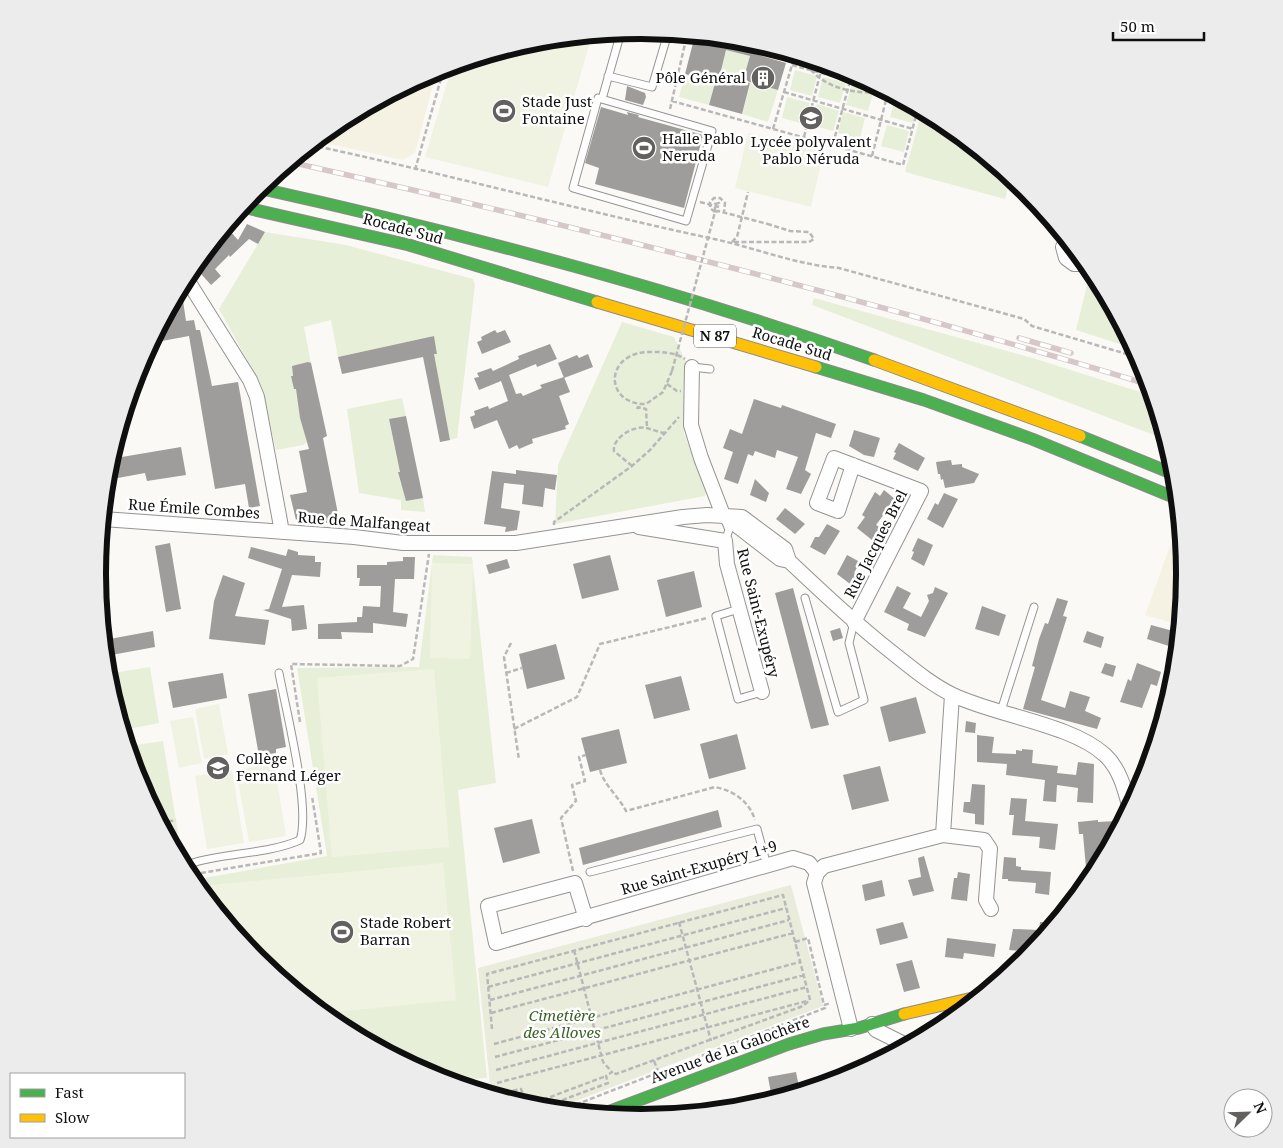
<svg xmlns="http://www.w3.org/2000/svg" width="1283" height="1148" viewBox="0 0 1283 1148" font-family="'Noto Serif',serif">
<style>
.farmland{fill:#f6f2e3}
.green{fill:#e8efd8}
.cemetery{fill:#e9ebdb}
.pitch{fill:#f0f3e1}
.building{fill:#9f9d9b}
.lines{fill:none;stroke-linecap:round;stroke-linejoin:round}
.lane-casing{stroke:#959493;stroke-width:9}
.street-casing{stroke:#959493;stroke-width:16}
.fast-casing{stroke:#8c8b8a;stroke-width:13}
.slow-casing{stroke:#8c8b8a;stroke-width:13}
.path{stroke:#b9b8b8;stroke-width:2.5;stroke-dasharray:5 2.5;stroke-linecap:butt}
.lane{stroke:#fefefe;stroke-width:7}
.street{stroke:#fefefe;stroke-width:14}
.fast{stroke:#4caf50;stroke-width:11}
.slow{stroke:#ffc107;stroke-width:11}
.rail-casing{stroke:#d6c7c9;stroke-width:5.5}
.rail{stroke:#fff;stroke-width:4;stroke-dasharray:11;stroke-linecap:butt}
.path-bridge{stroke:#b9b8b8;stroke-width:2.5;stroke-dasharray:5 2.5;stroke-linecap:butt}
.labels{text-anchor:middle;stroke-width:5;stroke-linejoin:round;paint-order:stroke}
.shield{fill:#fff;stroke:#575757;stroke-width:1}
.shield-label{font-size:14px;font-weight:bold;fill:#0f0f0f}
.poi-label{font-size:15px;fill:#0f0f0f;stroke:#fff;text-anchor:start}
.street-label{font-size:15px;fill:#0f0f0f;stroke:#fff}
.park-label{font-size:15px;font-style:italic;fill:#396225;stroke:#fff}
.rim{fill:none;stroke:#0f0f0f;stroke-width:6}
</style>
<rect width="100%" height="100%" fill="#fbf9f6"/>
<path class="farmland" d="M437 70 415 153 403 160 316 141 340 122Z
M1175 532 1182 535 1185 574 1180 625 1145 615Z"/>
<path class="green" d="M695 35 724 38 722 46 694 39Z
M726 50 750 56 743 81 720 75Z
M799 56 821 63 819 71 797 65Z
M827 65 850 72 876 85 825 71Z
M795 70 817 76 812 96 790 90Z
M685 74 715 83 709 105 679 97Z
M823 77 846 83 840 103 818 97Z
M751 82 778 90 768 122 742 114Z
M852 84 874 90 868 111 846 105Z
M896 96 917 107 913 123 890 117Z
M787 97 810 103 804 124 782 118Z
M817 104 839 111 833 131 811 125Z
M922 110 944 122 1011 177 1005 199 905 172Z
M843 112 865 118 860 139 838 133Z
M887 125 909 131 904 152 881 146Z
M265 232 346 245 473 279 475 285 457 438 450 440 436 370 424 357 437 353 434 336 338 357 331 320 304 327 311 363 292 366 294 389H296L301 418 307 442 303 445 276 450 261 385 219 309Z
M1091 269 1094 272 1135 349 1076 330Z
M814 298 1036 359 1153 396 1167 440 812 305Z
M622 322 674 337 689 368 684 433 706 489 705 496 555 524 558 465Z
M402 398 406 416 389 420 400 472H398L401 484 423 498 425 512 401 510V500L359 493 347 409Z
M433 555 472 557 496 783 458 790 487 1078 447 1081 433 1076 339 1026 257 958 207 898 204 878 327 856 297 668 419 667Z
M150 667 159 723 123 730 107 674Z
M163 741 178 833 167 835 154 810 147 769 135 771 128 746Z"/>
<path class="cemetery" d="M791 885 823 1006 555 1109 535 1107 491 1094 478 968Z"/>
<path class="pitch" d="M592 35 548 187 425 157 452 66 536 40Z
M748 133 824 151 811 207 735 188Z
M432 563 473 564 470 659 430 658Z
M434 669 449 847 332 857 317 678Z
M219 704 228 754 204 759 195 709Z
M193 717 202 763 179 768 170 721Z
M274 763 286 836 249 842 236 770Z
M232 770 244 843 207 849 195 776Z
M443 863 456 1000 323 1013 257 958 213 906 211 885Z"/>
<path class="building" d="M724 38 758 44 755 54 786 63 778 90 743 80 750 56 726 50 720 75 750 83 742 114 709 105 715 83 685 74 694 39 722 46Z
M627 86 645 93 646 97 643 105 625 100Z
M601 107 628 115 627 112 639 115 638 117 703 135 684 208 595 184 599 168 585 163Z
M247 224 265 232 258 244 249 239 230 257 229 255 215 269 221 276 211 285 194 266 202 256 204 258 231 232 238 240Z
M181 287 186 321 194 320 196 330H200L212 386 238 382 260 506 249 508 245 484 215 489 189 336 151 343Z
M495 330 497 333 505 330 511 342 482 354 477 342 482 340 481 337Z
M434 336 437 354H434L450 440 440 442 423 357 342 374 338 357Z
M550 344 557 359 537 367 536 364 509 375 516 394 521 393 523 396 542 388 540 385 564 377 570 392 559 396 569 424 565 426 566 429 532 439 533 443 519 449 517 445 509 449 497 420 474 429 470 417 475 415 474 411 488 406 489 409 508 401 501 381 479 390 474 378 479 377 477 373 491 368 493 371 519 359 518 356Z
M588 354 593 367 564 378 558 363 577 355 579 358Z
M308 362 311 363 327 436 323 438 340 524 296 520 290 495 307 492 299 451 309 449 300 418 296 389H294L291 376H293L292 366Z
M754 399 781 408 782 405 836 424 831 438 816 433 805 470 811 474 801 494 786 489 798 457 777 450 775 458 755 451 753 456 748 454 738 484 724 479 733 452 723 448 730 429 742 434Z
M406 416 423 498 406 501 398 472H400L389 419Z
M854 430 880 438 874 457 864 455 849 446Z
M899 443 925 458 918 471 893 459 896 453 894 452Z
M181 447 186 475 147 481 145 473 107 480 110 459Z
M951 460 952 465 962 464V467L979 474 974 483 945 488 943 479 941 480 940 474H938L936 462Z
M516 470 557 475 555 490 545 488 543 507 522 504 524 485 504 483 501 508 520 511 517 530 505 532 506 527 484 524 492 471 516 474Z
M755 479 769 493 766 502 750 495Z
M884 490 895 499 876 525 881 528 872 540 857 528 865 517 862 515 875 492 880 496Z
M944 493 958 499 943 528 927 519 935 503 938 505Z
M785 508 805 524 795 534 776 519Z
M827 524 840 531 825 555 810 547 815 537H819Z
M918 538 933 545 924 566 911 559 914 552 912 551Z
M170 543 181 609 166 612 155 546Z
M251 547 286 556 288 549 298 552V555L315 556V562H321L320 577 292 575 282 607 304 605 307 629 292 631 291 619 263 610 269 609 282 569 248 558Z
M610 555 619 590 582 599 573 564Z
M847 555 860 562 854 573 860 576 854 587 837 574Z
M403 557H415L414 579H395L393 612 408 614 406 627 373 623V633L341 632 342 639H318V624L357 622V617H362L363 606 380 607 381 586H359L360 578H357V565H387V562L403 561Z
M507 559 510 568 489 574 486 565Z
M694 571 702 607 666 617 657 580Z
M223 575 245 583 235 616 269 620 265 645 209 639 214 601Z
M897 586 911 593 903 608 921 617 929 601 927 595 933 593 935 587 948 593 925 637 907 630 909 624 884 612Z
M793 588 829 725 811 729 775 593Z
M1057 598 1068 601 1063 616 1067 617 1041 700 1065 708 1070 691 1090 697 1085 711 1101 718 1097 729 1023 709 1035 667 1032 666 1039 639 1045 623 1048 624Z
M982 606 1006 615 999 636 975 629Z
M1151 625 1177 632 1172 647 1147 639Z
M840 628 843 638 833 641 830 631Z
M153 631 155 647 106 656 104 640Z
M1087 631 1104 637 1101 648 1083 642Z
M556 644 565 679 527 689 519 654Z
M1105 663 1116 666 1113 677 1101 673Z
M1137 663 1161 672 1157 686 1151 684 1142 708 1120 702 1128 679 1131 681Z
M223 673 227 698 173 708 168 682Z
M681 676 690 710 654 719 645 685Z
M276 689 286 747 276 749V753L259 756 248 694Z
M916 697 926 733 889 742 880 707Z
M966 721 976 723 975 733 965 732Z
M619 729 627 763 590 772 581 738Z
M737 734 746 769 709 779 700 744Z
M977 735 994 737 992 753 1016 754V750L1022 751V749L1033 750 1032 763 1058 766 1057 773 1076 775 1078 762 1094 764 1093 803 1077 802 1078 788 1057 785 1056 802 1043 801 1045 780 1006 775 1007 764 977 762Z
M880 766 889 801 852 810 843 775Z
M972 784 985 785 984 825 975 824V814L963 812 964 802H970Z
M1011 798 1027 799 1025 821 1058 824 1055 850 1039 848 1040 837 1012 835 1014 815H1009Z
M718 810 722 827 583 865 579 848Z
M532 819 540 853 503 863 494 828Z
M1098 820V822L1116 821 1117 833 1099 867 1086 868 1083 834H1079L1078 822Z
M924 856 934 891 913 896 908 880 921 877 918 858Z
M1004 857 1016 858V866L1021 867V870L1051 872 1049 895 1035 893 1036 883 1008 881V879H1002Z
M958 872 970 874 967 901 951 899 954 878H957Z
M882 880 885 896 865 901 862 885Z
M903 922 908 938 880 945 876 929Z
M1040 922 1056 923 1032 952 1009 950 1013 929 1039 930Z
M947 938 996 944 994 957 964 953 963 959 945 957Z
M912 960 920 988 904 992 896 964Z
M796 1072 800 1092 772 1099 768 1077Z"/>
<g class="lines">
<g class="lane-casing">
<path id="lane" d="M608 76 652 87 668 33
M598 98 712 131 686 221 573 188Z
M602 99 621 32
M692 367 710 369
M725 541 729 530 725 520
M805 598 838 712 864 700 849 643 854 622
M739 609 716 616 738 699 762 692
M1000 714 1034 607
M590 872 757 829 767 866
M188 873 189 864C225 852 266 855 300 840 311 807 286 711 279 673
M191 879 195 878 197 885"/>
</g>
<g class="street-casing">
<path id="street" d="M1068 241 1063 247 1066 258 1074 264H1081L1084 260
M186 278 250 380 257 397 282 532
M692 367 691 425 701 458 723 515 780 559 789 561
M853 465 838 511 817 503 834 458 921 491 854 622
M103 519 354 537 403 543H516L683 517 707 515 742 517 785 549 789 561C823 593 857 625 894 654 913 669 932 685 953 695 997 716 1071 724 1105 755 1120 769 1125 790 1130 809
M639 527 725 541 727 564 762 692
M943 835 984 840 990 849 986 900 991 909
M586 919 575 883 488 906 496 943 793 858 809 863 817 873
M872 1024 876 1030 908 1046
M851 1029 814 883 817 873 824 866 943 835 952 695"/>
</g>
<g class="fast-casing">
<path id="fast" d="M258 188C466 234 673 289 874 360
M242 207 409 245 597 302
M816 367 924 400 1032 439 1178 499
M1080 436 1176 475
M602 1114 789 1044 823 1034 859 1028 904 1014"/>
</g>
<g class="slow-casing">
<path id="slow" d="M597 302 816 367
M874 360 1080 436
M904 1014 981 996"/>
</g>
<path class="path" d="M803 57C816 88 856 96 887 91
M792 65 884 90
M784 92 913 129
M672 101 903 165 918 108
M670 109 687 35
M773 129 795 55
M804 137 823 63
M833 144 850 81
M311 145C446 174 579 210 714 239 756 248 797 265 839 268L1024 319 1032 326 1140 358
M872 156 888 92
M415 170 444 68
M700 202 719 207
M715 212V204L719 203V206
M732 242 737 237 748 192
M734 242H809L814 239 809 232 790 231 768 224
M672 371 663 392 646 404C603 405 603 349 655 352 665 352 676 353 685 359
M667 384 677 391H681
M637 409 638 407 646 409 647 428
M632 466 614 451C612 438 634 425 646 428 652 429 657 432 665 433
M554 525V522L632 466 650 450 679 417
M511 643 504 657 519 760
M506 673 522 668
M300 722 291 664 400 666 413 659 429 554
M514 729 577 697 600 644 707 618
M600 770C604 785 619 797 626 811L715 787C734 791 749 801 755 820
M161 823 176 820
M573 871 561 818 576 801 572 785 585 781 579 757 586 755
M201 873 321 853 312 796
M679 922 711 1041
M795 942 808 938 824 1005 831 1003
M488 987 786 908
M490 1000 789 920
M491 1013 793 933
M492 1029 487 974 783 895 810 1000 803 1006 616 1074 612 1072
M494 1044 800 962
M495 1057 804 975
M654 1061 659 1073
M496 1070 807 987
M497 1083 807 1001
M498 1094 521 1089 527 1105
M521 1103 537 1102 606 1076
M541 1108 608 1083 606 1076 612 1072 603 1062 574 950
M562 1110 825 1008 824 1005"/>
<use href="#lane" class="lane"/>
<use href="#street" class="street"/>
<use href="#fast" class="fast"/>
<use href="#slow" class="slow"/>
<g class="rail-casing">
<path id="rail" d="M290 162C579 227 866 298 1150 385
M1019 338 1071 353"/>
</g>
<use href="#rail" class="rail"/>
<path class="path-bridge" d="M715 212 710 208V202L714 198H720L725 203 724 213
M672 371 715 212 718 211 768 224"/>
</g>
<defs>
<g id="building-disc" transform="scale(1.25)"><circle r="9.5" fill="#626160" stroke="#fff"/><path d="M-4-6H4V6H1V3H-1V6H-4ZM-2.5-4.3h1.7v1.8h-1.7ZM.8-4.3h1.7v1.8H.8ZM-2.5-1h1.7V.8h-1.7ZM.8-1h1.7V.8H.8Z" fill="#fff"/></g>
<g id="stadium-disc" transform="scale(1.25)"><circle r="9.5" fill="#626160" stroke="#fff"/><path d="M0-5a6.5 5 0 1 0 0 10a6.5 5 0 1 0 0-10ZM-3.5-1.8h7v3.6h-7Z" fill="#fff"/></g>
<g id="school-disc" transform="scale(1.25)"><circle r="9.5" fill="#626160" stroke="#fff"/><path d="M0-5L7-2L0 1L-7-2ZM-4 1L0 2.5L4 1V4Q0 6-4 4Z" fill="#fff"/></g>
</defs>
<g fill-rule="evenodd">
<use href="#building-disc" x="763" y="78"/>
<use href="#stadium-disc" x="504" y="111"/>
<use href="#school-disc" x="811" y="118"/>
<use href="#stadium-disc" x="644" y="148"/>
<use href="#school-disc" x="218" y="768"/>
<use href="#stadium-disc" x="342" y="932"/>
</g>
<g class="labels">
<rect class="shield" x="694" y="324.5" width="42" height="23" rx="4"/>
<g class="shield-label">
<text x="715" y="341">N 87</text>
</g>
<g class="poi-label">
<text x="746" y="83" text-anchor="end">Pôle Général</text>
<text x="522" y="107">Stade Just<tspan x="522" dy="17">Fontaine</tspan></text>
<text x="662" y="144">Halle Pablo<tspan x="662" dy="17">Neruda</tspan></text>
<text x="811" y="147" text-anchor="middle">Lycée polyvalent<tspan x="811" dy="17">Pablo Néruda</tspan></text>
<text x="236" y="764">Collège<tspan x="236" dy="17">Fernand Léger</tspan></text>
<text x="360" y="928">Stade Robert<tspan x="360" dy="17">Barran</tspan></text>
</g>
<g class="street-label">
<text transform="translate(403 229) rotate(15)" y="5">Rocade Sud</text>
<text transform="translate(792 344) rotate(17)" y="5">Rocade Sud</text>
<text transform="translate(194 509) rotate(4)" y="5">Rue Émile Combes</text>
<text transform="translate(364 522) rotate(4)" y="5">Rue de Malfangeat</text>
<text transform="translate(876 544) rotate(-63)" y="5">Rue Jacques Brel</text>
<text transform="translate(758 613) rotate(76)" y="5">Rue Saint-Exupéry</text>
<text transform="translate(699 868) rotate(-16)" y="5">Rue Saint-Exupéry 1+9</text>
<text transform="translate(730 1050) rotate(-20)" y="5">Avenue de la Galochère</text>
</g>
<g class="park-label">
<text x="562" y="1021">Cimetière<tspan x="562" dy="17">des Alloves</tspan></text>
</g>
</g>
<path d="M0 0H1283V1148H0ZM106 574a535 535 0 1 1 1070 0a535 535 0 1 1-1070 0Z" fill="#ececec" fill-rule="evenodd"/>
<path class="rim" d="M106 574a535 535 0 1 1 1070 0a535 535 0 1 1-1070 0Z"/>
<rect x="10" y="1073" width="175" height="65" fill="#ffffff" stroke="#9f9f9f"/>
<rect x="20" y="1089" width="25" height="8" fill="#4caf50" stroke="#9f9f9f"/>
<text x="55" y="1098" font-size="15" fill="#0f0f0f">Fast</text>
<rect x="20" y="1114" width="25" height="8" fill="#ffc107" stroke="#9f9f9f"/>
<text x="55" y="1123" font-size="15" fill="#0f0f0f">Slow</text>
<g transform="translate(1248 1113) rotate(67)"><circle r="24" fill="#ffffff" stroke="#9f9f9f"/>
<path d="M0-4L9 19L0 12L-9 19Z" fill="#626160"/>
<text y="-8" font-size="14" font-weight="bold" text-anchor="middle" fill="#0f0f0f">N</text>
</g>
<path d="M1113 32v8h91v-8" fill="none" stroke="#0f0f0f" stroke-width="2.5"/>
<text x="1120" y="32" font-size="15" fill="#0f0f0f" stroke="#ffffff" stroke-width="4" paint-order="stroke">50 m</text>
</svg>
